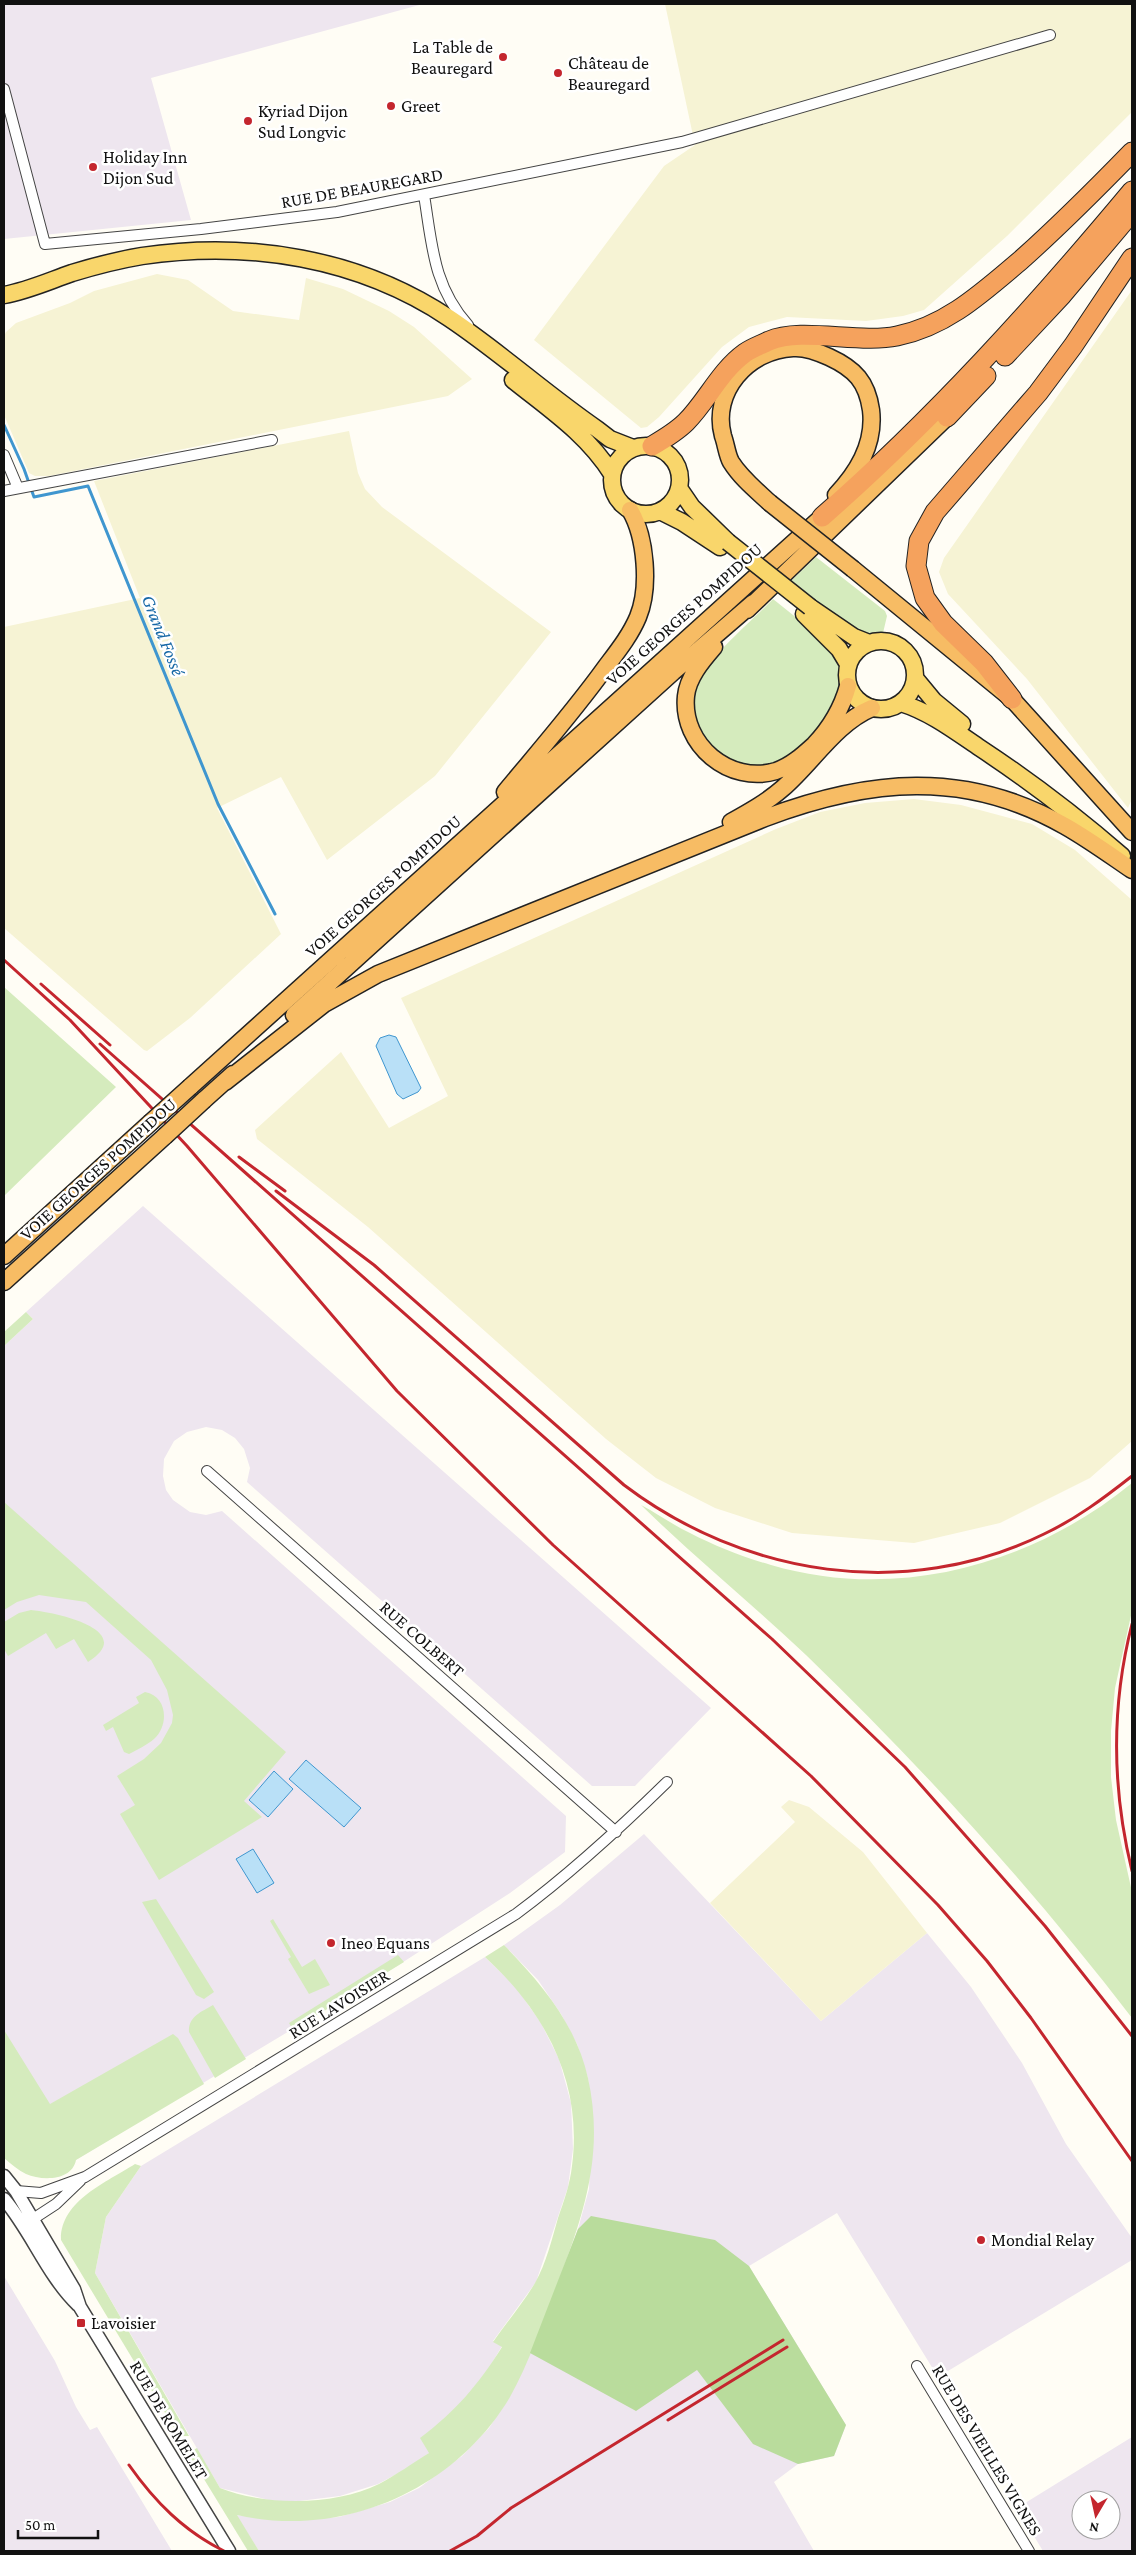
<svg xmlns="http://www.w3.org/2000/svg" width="1136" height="2555" viewBox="0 0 1136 2555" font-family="'Crimson Pro',serif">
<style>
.industrial{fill:#eee6ef;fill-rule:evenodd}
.farmland{fill:#f6f3d4}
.green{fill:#d5ebbd}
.forest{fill:#b9dc9c}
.water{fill:#b9e0f7;stroke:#3f96cf}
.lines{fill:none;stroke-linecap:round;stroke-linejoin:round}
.stream{stroke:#3f96cf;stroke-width:3}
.minor-casing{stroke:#444;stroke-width:12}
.tertiary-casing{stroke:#444;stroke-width:15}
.primary-casing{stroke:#222;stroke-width:19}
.trunk-casing{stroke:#222;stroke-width:19}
.motorway-casing{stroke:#222;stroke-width:21}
.minor{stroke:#fff;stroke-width:10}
.tertiary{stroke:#fff;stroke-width:12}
.primary{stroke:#f9d66b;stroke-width:16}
.trunk{stroke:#f7bc64;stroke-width:16}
.motorway{stroke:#f5a25d;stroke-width:19}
.rail{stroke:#c4262e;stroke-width:3}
.primary-bridge-casing{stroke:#222;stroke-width:19;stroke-linecap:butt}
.trunk-bridge-casing{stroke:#222;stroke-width:19;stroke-linecap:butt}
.primary-bridge{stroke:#f9d66b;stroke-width:16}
.trunk-bridge{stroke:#f7bc64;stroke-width:16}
.poi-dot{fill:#c4262e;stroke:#fff;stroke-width:2}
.labels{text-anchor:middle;stroke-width:5;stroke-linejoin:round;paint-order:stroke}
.poi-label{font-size:18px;fill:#111;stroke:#fff;text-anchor:start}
.street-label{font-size:18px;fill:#111;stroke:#fff}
.water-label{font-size:19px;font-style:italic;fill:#1768a6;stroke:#fff}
</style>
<rect width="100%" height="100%" fill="#fffdf5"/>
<path class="industrial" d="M4 4H423L151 78 191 220 4 239Z
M143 1206 711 1708 635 1786H592L247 1482 250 1468 244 1449 235 1438 222 1430 206 1427 187 1432 174 1441 164 1459 163 1476 166 1490 173 1500 190 1512 206 1515 222 1511 566 1816 565 1852 510 1893 397 1966 69 2164 4 2149V1346L33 1319 26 1312Z
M644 1834 821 2021 927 1933 971 1987 1022 2063 1066 2144 1132 2238V2260L938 2377 837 2213 749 2266 846 2425 834 2456 798 2464 774 2482 814 2551H259L236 2515 286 2521 339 2517 390 2502 419 2488 462 2456 489 2428 510 2396 530 2353 578 2229 589 2189 592 2111 588 2078 577 2044 561 2014 538 1980 504 1945 560 1905Z
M485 1957 515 1986 541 2023 559 2059 571 2103 573 2149 568 2187 536 2282 493 2341 502 2346 486 2373 468 2397 445 2419 429 2453 408 2468 378 2484 340 2496 299 2501H273L220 2488 95 2273 106 2217 141 2166Z
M4 2276 55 2361 76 2407 90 2430 97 2427 172 2551H4Z
M1132 2437V2551H1043L1017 2508ZM1081 2500H1111V2530H1081Z"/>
<path class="farmland" d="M665 4H1132V112L1007 236 924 310 903 316 866 321 787 317 749 327 722 347 659 417 647 427 641 428 534 340 664 166 695 145Z
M157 274 188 280 233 311 299 320 306 278 343 289 389 311 414 327 472 379 448 396 49 476H35L29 473 4 415V336L6 332 16 323 70 303 94 291Z
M1132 290V799L1128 808 1027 679 948 594 939 572 944 558Z
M349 431 358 473 365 489 382 507 551 632 435 776 327 860 281 777 217 808 281 934 190 1018 147 1051 144 1050 4 928V627L140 598 94 481Z
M914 799 961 805 1032 824 1075 850 1132 900V1441L1090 1478 1000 1523 914 1543 792 1533 715 1508 656 1478 606 1439 368 1227 257 1139 255 1130 341 1052 389 1128 448 1096 401 998 776 829 820 812 865 803Z
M789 1800 809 1807 863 1852 927 1933 821 2021 710 1903 795 1822 781 1807Z"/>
<path class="green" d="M816 557 885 611 887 616 883 633H860L789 583Z
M773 599 798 619 841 662C840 671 843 684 841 693 839 703 822 726 814 734 800 747 787 762 768 766 722 775 683 727 697 684 704 661 755 618 773 599Z
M4 987 116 1087 4 1196Z
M26 1312 33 1319 4 1346V1332Z
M1132 1483V1611L1115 1688 1111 1731V1777L1116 1820 1132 1892V2018C1033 1889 923 1768 806 1655 752 1604 694 1557 641 1505 658 1514 673 1525 690 1533 715 1546 743 1557 771 1565 897 1602 1032 1565 1132 1483Z
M4 1502 286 1752 244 1801 262 1817 159 1880 120 1814 135 1805 117 1776 144 1759 161 1743 172 1723 173 1715 167 1690 151 1660 86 1602 39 1595 17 1602 4 1610Z
M31 1610C54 1612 139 1630 88 1662L74 1639 56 1649 46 1633 8 1656 4 1649V1622L19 1613Z
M145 1692C168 1696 169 1726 154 1739 147 1745 137 1750 129 1754L124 1752 113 1727 106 1731 103 1725 139 1703 136 1697Z
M156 1899 214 1992 204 1999 196 1995 142 1902Z
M273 1919 302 1967 315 1959 330 1985 309 1994 288 1959 291 1957 270 1921Z
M504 1945C541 1983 576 2024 588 2078 605 2156 583 2216 556 2288 542 2324 529 2363 510 2397 455 2490 343 2539 237 2515L259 2551H248L188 2453 197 2448 220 2488C265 2506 335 2506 379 2484 396 2475 413 2463 429 2453L420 2438C456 2411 478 2385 502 2347L493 2342C507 2322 523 2303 535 2283 546 2264 552 2239 558 2218 564 2201 570 2184 572 2166 583 2082 545 2012 485 1957Z
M398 1955 404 1962 293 2030 289 2023Z
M213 2005 246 2059 215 2078 189 2032C188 2017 201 2012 213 2005Z
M4 2030 50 2104 173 2034 178 2038 204 2084 76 2160C72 2181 42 2181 26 2174 18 2170 11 2164 4 2158Z
M135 2164 141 2166 106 2217 95 2273 189 2436H179L61 2240C60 2201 107 2182 135 2164Z"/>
<path class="forest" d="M591 2216 715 2240 749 2266 846 2425 834 2456 798 2464 753 2444 697 2370 636 2411 530 2353 578 2229Z"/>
<path class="water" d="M389 1035 396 1037 421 1088 418 1092 403 1099 397 1094 376 1046 380 1038Z
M306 1760 361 1808 344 1827 289 1779Z
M274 1771 293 1789 268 1817 249 1800Z
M253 1849 274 1883 257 1893 236 1859Z"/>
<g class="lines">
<path class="stream" d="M4 425 24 469 34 497 88 486 218 804 275 914"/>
<g class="minor-casing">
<path id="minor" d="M4 89 45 244 201 229 337 212 682 142 1050 35
M424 195C432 244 433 286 468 325
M4 455 18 488
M4 491 272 440
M207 1471 616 1832
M16 2191 41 2193 85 2177 516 1914C570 1874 619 1829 667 1782
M27 2215 33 2219 56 2204 80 2181
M917 2366 1029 2551"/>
</g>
<g class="tertiary-casing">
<path id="tertiary" d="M4 2176 16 2191 74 2289 80 2307 229 2551
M4 2199C32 2232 47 2275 78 2305"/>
</g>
<g class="primary-casing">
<path id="primary" d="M4 295C27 291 49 281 72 273 95 266 118 260 142 256 248 240 359 258 449 318 500 352 546 394 597 429L610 439 633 448
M513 380C549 409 587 434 612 474
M612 480a34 34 0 1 1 68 0a34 34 0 1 1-68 0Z
M679 488 692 507 728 542
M660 511 682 522 720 547
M810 607 854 637 869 643
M804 614 839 649 848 664
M847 675a34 34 0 1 1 68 0a34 34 0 1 1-68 0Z
M915 678 934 701 962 724
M901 703C930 712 955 731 980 748 1030 781 1077 817 1122 856"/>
</g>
<g class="trunk-casing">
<path id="trunk" d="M770 503C756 490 741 478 731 462 727 455 726 444 723 436 711 392 748 350 793 348 805 347 818 352 829 357 855 369 867 382 871 410 875 443 858 472 836 495
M853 569 1012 699 1132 832
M747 610 947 417
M714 647C702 661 688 677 686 696 681 745 730 785 776 771 791 766 803 755 814 745 830 728 842 708 848 686
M505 792C539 751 574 711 605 668 617 652 630 636 638 617 650 588 646 537 630 510
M731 822C749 812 767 802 783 788 812 763 836 723 872 708
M294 1015 673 672 753 603
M225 1082 324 1004 378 974 765 818C868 779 965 769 1065 826 1088 839 1110 855 1132 870
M190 1087 822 517
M204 1100 233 1074
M4 1256 150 1123
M4 1282 165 1136"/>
</g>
<g class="motorway-casing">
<path id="motorway" d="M1005 356 1062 295 1132 212
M947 417 986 376
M652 446C664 439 676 432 686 422 707 401 720 371 745 353 752 348 761 345 769 341 801 327 859 344 897 336 947 326 983 292 1021 260 1060 225 1096 189 1132 152
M822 517C935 418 1036 306 1132 191
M1012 699 984 663 943 623 925 598 916 566 919 541 935 512 1038 393 1073 346 1132 258"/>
</g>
<use href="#minor" class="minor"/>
<use href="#tertiary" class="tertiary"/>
<use href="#primary" class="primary"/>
<use href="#trunk" class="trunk"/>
<use href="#motorway" class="motorway"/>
<path class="rail" d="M4 960 70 1020 187 1146 397 1391 553 1545 811 1776 938 1905 987 1961 1031 2018 1132 2161
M41 984 110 1045
M100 1044 772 1639 905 1767 1045 1926 1132 2036
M239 1157 285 1191
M276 1191 374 1265 624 1485C744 1576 906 1602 1044 1534 1076 1519 1104 1498 1132 1476
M1132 1624C1111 1706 1112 1789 1132 1871
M668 2420 787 2347
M129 2465C155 2502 184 2531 224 2551
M450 2551 477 2536 511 2508 783 2340"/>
<g class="primary-bridge-casing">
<path id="primary-bridge" d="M728 542 810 607"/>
</g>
<g class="trunk-bridge-casing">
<path id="trunk-bridge" d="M770 503 853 569
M150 1123 190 1087
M165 1136 204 1100"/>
</g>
<use href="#primary-bridge" class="primary-bridge"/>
<use href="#trunk-bridge" class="trunk-bridge"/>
</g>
<g class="poi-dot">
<circle cx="503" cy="57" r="5"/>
<circle cx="558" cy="73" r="5"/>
<circle cx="391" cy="106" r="5"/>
<circle cx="248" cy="121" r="5"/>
<circle cx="93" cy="167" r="5"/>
<circle cx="331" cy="1943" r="5"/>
<circle cx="981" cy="2240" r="5"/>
<rect x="76" y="2318" width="10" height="10" rx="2.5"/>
</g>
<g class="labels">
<g class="poi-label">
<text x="493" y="53" text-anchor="end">La Table de<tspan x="493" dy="21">Beauregard</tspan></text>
<text x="568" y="69">Château de<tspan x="568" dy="21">Beauregard</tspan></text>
<text x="401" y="112">Greet</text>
<text x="258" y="117">Kyriad Dijon<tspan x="258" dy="21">Sud Longvic</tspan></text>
<text x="103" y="163">Holiday Inn<tspan x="103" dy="21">Dijon Sud</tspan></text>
<text x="341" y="1949">Ineo Equans</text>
<text x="991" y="2246">Mondial Relay</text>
<text x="91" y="2329">Lavoisier</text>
</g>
<g class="street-label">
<text transform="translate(362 188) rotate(-10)" y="6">RUE DE BEAUREGARD</text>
<text transform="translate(684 614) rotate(-42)" y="6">VOIE GEORGES POMPIDOU</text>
<text transform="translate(383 886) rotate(-42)" y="6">VOIE GEORGES POMPIDOU</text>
<text transform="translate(98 1169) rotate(-42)" y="6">VOIE GEORGES POMPIDOU</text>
<text transform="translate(422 1639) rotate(41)" y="6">RUE COLBERT</text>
<text transform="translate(339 2004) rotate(-32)" y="6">RUE LAVOISIER</text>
<text transform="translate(169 2420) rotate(59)" y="6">RUE DE ROMELET</text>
<text transform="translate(987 2450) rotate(59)" y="6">RUE DES VIEILLES VIGNES</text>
</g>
<g class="water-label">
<text transform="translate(164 635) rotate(68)" y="7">Grand Fossé</text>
</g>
</g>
<rect width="1136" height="2555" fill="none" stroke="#111111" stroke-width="10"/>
<g transform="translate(1096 2515) rotate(189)"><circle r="24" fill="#ffffff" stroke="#a0a0a0"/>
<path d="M0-4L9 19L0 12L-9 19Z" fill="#c4262e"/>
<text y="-8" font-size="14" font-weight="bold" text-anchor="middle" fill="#111111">N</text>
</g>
<path d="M18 2530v8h80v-8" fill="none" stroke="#111111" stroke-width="2.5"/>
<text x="25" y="2530" font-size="15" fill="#111111" stroke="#ffffff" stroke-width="4" paint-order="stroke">50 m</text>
</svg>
